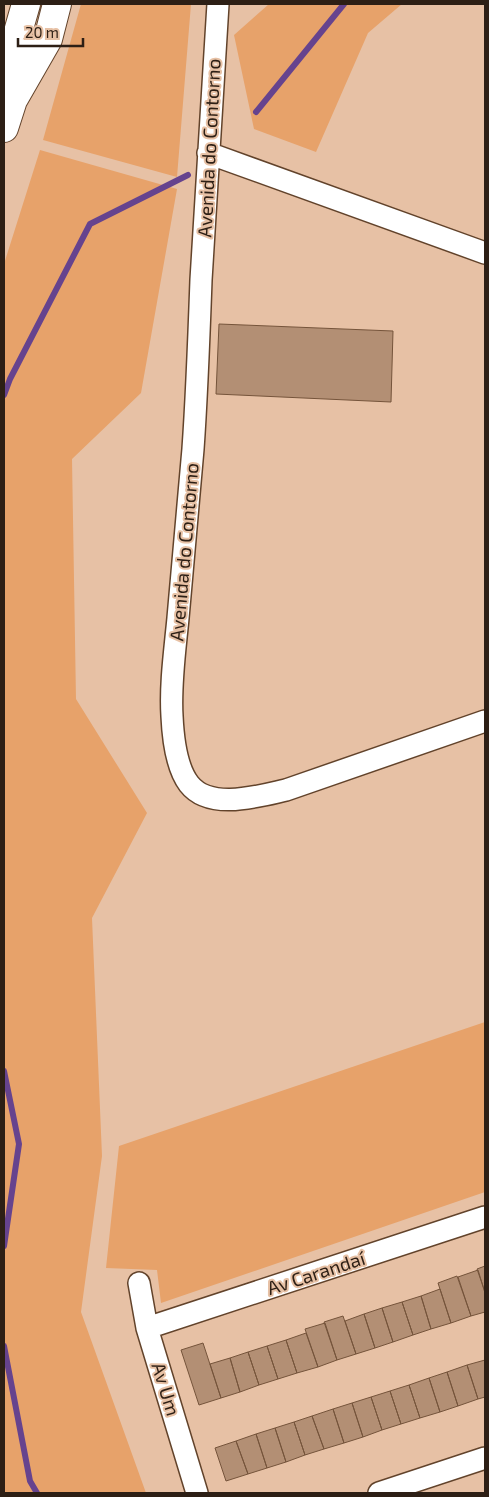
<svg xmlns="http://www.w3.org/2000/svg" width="489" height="1497" viewBox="0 0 489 1497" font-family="'Exo 2',sans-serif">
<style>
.green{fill:#e7a26a}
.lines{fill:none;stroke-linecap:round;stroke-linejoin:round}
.stream{stroke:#66438e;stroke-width:6}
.building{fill:#b38f74;stroke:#75543b}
.street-casing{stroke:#62432b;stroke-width:24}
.secondary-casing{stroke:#62432b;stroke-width:30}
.street{stroke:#fff;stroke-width:21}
.secondary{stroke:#fff;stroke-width:28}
.labels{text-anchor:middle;stroke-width:4;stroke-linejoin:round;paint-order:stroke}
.street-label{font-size:19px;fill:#2d1f15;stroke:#e7c1a5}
</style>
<rect width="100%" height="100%" fill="#e7c1a5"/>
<path class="green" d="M81 4H191L177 177 43 140Z
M269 4H402L368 33 316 152 254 129 234 35Z
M40 150 177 189 141 393 72 459 76 699 147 813 92 918 102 1156 81 1312 146 1493H4V264Z
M485 1022V1192L161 1303 157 1270 106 1268 119 1146Z"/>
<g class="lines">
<path class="stream" d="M256 112 344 4
M4 395 10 379 90 224 188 175
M4 1071 19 1144 4 1246
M4 1346 30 1481 37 1493"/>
</g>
<path class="building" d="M219 324 393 331 391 402 216 394Z
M485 1266V1292L477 1269Z
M478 1270 485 1293V1312L471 1316 458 1277Z
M457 1276 471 1316 451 1323 438 1283Z
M440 1289 451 1323 431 1329 421 1296Z
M421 1296 431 1329 413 1335 402 1302Z
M402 1302 413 1335 393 1342 382 1308Z
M382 1308 393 1342 375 1348 364 1314Z
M364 1314 375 1348 356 1354 345 1321Z
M343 1316 356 1354 337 1360 324 1322Z
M325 1323 337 1360 318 1367 305 1329Z
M306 1333 318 1367 297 1373 286 1340Z
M286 1340 297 1373 278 1379 267 1346Z
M203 1343 221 1398 199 1405 181 1350Z
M267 1346 278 1379 259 1385 248 1352Z
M248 1352 259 1385 240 1392 230 1358Z
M230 1358 240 1392 221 1398 210 1364Z
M485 1360V1397L478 1399 467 1365Z
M467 1365 478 1399 458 1406 447 1372Z
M447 1372 458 1406 440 1412 429 1378Z
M429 1378 440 1412 420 1418 409 1385Z
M409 1385 420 1418 401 1424 390 1391Z
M390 1391 401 1424 382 1430 371 1397Z
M371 1397 382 1430 363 1437 352 1403Z
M352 1403 363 1437 344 1443 333 1409Z
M333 1409 344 1443 324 1449 312 1416Z
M312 1416 324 1449 305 1455 294 1422Z
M294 1422 305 1455 286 1462 275 1428Z
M275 1428 286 1462 267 1468 256 1434Z
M256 1434 267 1468 248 1474 236 1441Z
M236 1441 248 1474 226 1481 215 1448Z"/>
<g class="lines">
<g class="street-casing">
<path id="street" d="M218 4C212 96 206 188 201 280 199 336 197 393 193 449 188 506 183 562 178 618 175 650 170 684 172 716 173 738 176 767 189 784 210 811 259 796 286 790L485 721
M208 153 485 253
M139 1283 147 1328 197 1493
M147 1328 485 1217
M379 1493 485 1458"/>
</g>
<g class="secondary-casing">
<path id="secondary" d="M13 93 18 32 26 4
M4 128 13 100 48 39 57 4"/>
</g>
<use href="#street" class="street"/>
<use href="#secondary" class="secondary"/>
</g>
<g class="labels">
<g class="street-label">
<text transform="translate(209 148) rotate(-87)" y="7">Avenida do Contorno</text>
<text transform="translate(184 552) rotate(-85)" y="7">Avenida do Contorno</text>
<text transform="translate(316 1273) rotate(-18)" y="7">Av Carandaí</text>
<text transform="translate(166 1389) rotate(73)" y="7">Av Um</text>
</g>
</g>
<rect width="489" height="1497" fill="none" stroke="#2d1f15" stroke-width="10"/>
<path d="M18 38v8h65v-8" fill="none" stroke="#2d1f15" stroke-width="2.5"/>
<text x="25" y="38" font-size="15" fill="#2d1f15" stroke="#e7c1a5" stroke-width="4" paint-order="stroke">20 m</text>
</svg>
